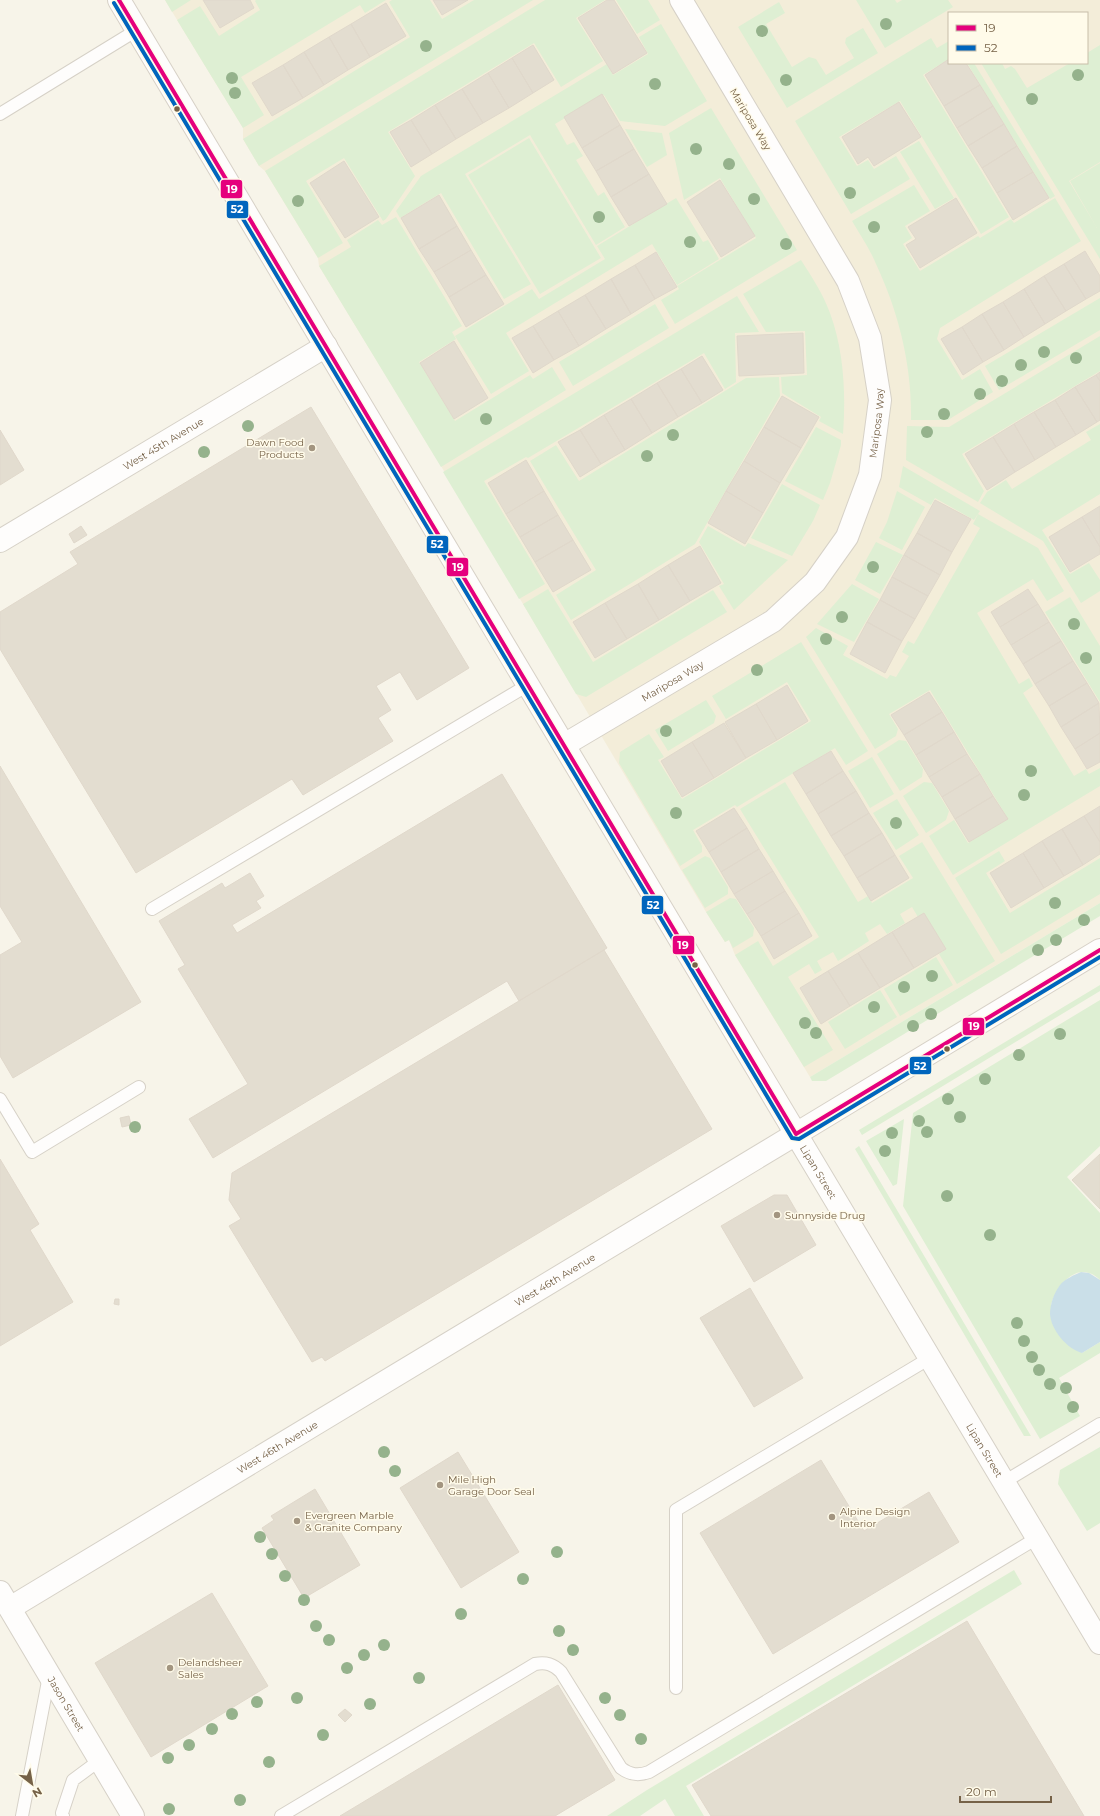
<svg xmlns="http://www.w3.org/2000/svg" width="1100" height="1816" viewBox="0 0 1100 1816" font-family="Montserrat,sans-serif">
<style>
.residential{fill:#f3edd9;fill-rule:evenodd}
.green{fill:#deefd3}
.water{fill:#cadfe8}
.building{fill:#e3ddd0;stroke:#e0d8cb}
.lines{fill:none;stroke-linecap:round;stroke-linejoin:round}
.lane-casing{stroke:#d6d1c7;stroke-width:14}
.street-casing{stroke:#d6d1c7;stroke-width:24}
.secondary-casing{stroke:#d7d1c7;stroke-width:24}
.lane{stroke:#fefdfc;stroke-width:12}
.street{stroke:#fefdfc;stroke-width:22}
.secondary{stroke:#fefdfc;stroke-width:22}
.bus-1-casing{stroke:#fffbea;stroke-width:7}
.bus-2-casing{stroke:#fffbea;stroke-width:7}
.bus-1{stroke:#e5007d;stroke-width:4}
.bus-2{stroke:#0065bd;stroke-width:4}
.tree{fill:#95b28c}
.bus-dot{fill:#766248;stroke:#fffbea;stroke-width:1.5}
.poi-dot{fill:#a39580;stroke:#fffbea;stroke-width:1.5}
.labels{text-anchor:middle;stroke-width:3;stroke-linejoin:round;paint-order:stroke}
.street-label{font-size:10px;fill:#766248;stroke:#fffbea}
.poi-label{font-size:10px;fill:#766248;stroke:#fffbea;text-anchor:start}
.line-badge{stroke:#fffbea;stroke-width:1.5}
.badge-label{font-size:11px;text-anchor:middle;font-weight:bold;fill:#fff}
</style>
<rect width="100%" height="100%" fill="#f7f4e9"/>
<path class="residential" d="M165 0H1100V903L810 1077 735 955 729 940 725 942 706 912 441 466 319 266 318 258 265 171 259 166 243 139V128ZM949 13H1087V63H949Z"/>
<path class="green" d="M165 0H191L172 12Z
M256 0H386L365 13 360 5 241 77 264 115 243 128 177 20 200 6 219 36 260 10 255 1Z
M392 0H430L442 19 474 0H533L259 166 243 139 410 37 389 2Z
M545 0H605L576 18 603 61 561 87 534 43 388 132 415 176 386 219 383 221 344 158 306 181 343 243 318 258 265 171Z
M616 0H648L660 20 637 34Z
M856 0H895L897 3 902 0H948L953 7 885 48Z
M779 2 785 13 766 24 792 67 809 57 816 59 826 75 854 58 845 43 846 38 863 28 878 53 787 108 738 27Z
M661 24 707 101 665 126 620 121 604 95 555 124 567 145 574 142 583 156 576 160 598 196 604 192 625 227 596 245 530 135 465 174 531 284 504 299 441 193 400 218 396 211 421 176 607 64 613 75 648 54 639 37Z
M931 38 937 48 949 41V59L923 75 1009 217 981 234 900 101 839 137 857 166 868 160 874 169 896 156 910 179 851 214 795 121Z
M1100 45V162L1069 181 1097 228 1070 181 1100 163V259L981 63H1002L1005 69 1011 66 1015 69 1027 88 1070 63H1087V53Z
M967 63H974L1055 196 1050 199Z
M711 108 797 250 675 324 661 300 679 289 677 286 756 238 720 178 684 200 669 133Z
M625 129 662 133 667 155 647 167Z
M529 138 601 258 540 294 468 175Z
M919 141 954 198 935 209 900 152Z
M914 185 930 211 905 226 912 238 903 244 920 271 978 236 980 238 1011 219 1014 223 1055 198 1081 241 940 328 937 339 962 380 980 369 993 392 948 420H911C912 366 899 313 876 264 870 249 860 235 852 221Z
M676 198 703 242 708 240 719 259 677 285 652 244 506 333 529 371 491 394 455 336 532 289 539 299 605 259 597 246Z
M396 217 462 326 452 332 456 339 419 362 455 421 530 375 533 379 552 367 566 390 441 467 319 266 351 247 347 240 378 220 382 225Z
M801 260C812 277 823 294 830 313 844 351 846 394 843 434L819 421 821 417 782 393 781 377 807 375 805 331 766 332 743 294Z
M737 296 759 332 735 333 736 382 725 389 704 353 528 458 526 457 484 481 545 584 519 599 443 472Z
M1100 298V330L999 390 985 366Z
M655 304 669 328 573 386 559 362Z
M1100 336V371L962 454 984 491 978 502 906 460 907 426 949 427Z
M779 377 780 396 695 544 571 620 556 595 596 570 530 461 556 445 579 481 746 378Z
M1100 424V494L1042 530 1070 574 1089 563 1100 580V591L1081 603 1043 541 980 503 987 492 1006 480 1012 489 1091 440 1086 432Z
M816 427 841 440V445L830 483 823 500 785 481Z
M903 466 980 511 974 520 935 498 931 505 899 487Z
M782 484 820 505 813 521 792 556 751 538Z
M897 491 925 507 902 550 879 538 887 522Z
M978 514 1038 548 1064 591 1047 601 1033 579 977 613 1019 684 1029 678 1033 686 1023 693 1074 776 1086 769 1089 774 1100 768V786L953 875 929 836 954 820 968 843 1008 819 930 690 889 714 898 729 896 736 875 749 806 637 816 628 848 646 843 655 887 679 890 675 896 677 909 656 902 652 908 641 914 644 980 528 973 524Z
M708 526 745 547 748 543 788 560 734 610 719 586 724 584 699 542Z
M876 542 903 555 880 594 855 580Z
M852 584 879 599 854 642 817 624Z
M548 589 593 662 713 590 727 612 586 697 576 694 523 604Z
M1070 597 1100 646V702L1045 612Z
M801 642 868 751 846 765 835 748 737 807 735 805 693 830 702 846V852L680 866 619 763 620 752 649 734 664 757 658 760 682 799 811 721 787 682 726 719 712 696Z
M706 700 716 716 714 723 668 751 655 730Z
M899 740 906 741 923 769 922 777 900 791 877 754Z
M872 757 894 794 870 808 848 771Z
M785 782 858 902 868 896 872 903 913 878 899 856 922 842 995 961 957 984 939 954 946 949 924 913 918 917 912 907 900 914 905 923 887 934 880 924 865 933 869 941 838 961 833 952 817 961 822 970 815 974 809 964 788 977 833 1050 804 1067 735 955 758 941 773 966 819 937 740 809Z
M924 782 932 783 949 811 946 820 926 833 903 796Z
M897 799 919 835 896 850 873 813Z
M999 851 1005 861 986 873 1010 913 1100 858V894L1001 954 955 878Z
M705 856 710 858 728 887V894L705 908 682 870Z
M730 898 736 899 754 928 753 936 733 948 729 940 725 942 706 912Z
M1100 903V916L826 1081H812L810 1077Z
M936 957 953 985 900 1016 884 989Z
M1100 985V991L862 1135 859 1130Z
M880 990 897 1017 845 1049 828 1022Z
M1100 1000V1146L1067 1177 1100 1213V1280C1097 1277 1093 1274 1089 1273 1071 1267 1055 1290 1051 1305L1082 1353 1100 1342V1353L1059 1378 1080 1416 1040 1439 903 1206 913 1113Z
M904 1119 897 1184 893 1186 866 1141Z
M859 1146 1031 1436H1024L855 1149Z
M1100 1447V1523L1087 1531 1058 1484 1060 1470Z
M1014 1570 1022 1584 686 1786 704 1816H675L665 1799 640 1816H607L647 1790Z"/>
<path class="water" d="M1081 1272 1089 1273 1100 1280V1342L1082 1353C1067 1349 1051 1330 1050 1314 1050 1304 1054 1293 1060 1285 1065 1279 1074 1275 1081 1272Z"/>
<path class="building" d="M203 0H250L254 8 220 28Z
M433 0H468L442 15Z
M607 0H614L647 53 613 74 578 18Z
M386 3 406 36 370 57 351 24Z
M351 24 370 57 348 70 329 37Z
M329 37 348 70 324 85 304 52Z
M533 45 554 80 533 93 512 58Z
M304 52 324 85 303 98 283 65Z
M512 58 533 93 509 108 488 73Z
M949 59V63H966L980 85 944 106 925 75Z
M283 65 303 98 272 116 252 83Z
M488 73 509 108 483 123 462 89Z
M980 85 993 106 957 128 944 106Z
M462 89 483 123 456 139 435 105Z
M602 94 620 125 582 148 564 117Z
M899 102 921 137 874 166 868 157 858 164 842 137Z
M435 105 456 139 432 154 411 120Z
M993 106 1004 124 968 146 957 128Z
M411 120 432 154 411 167 390 132Z
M1004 124 1017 146 982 168 968 146Z
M620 125 634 149 596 171 582 148Z
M1017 146 1033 172 997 193 982 168Z
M634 149 649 174 611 197 596 171Z
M344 161 379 217 345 238 310 183Z
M1033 172 1049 198 1013 220 997 193Z
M649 174 667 204 629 226 611 197Z
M720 180 755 236 721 257 687 202Z
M439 195 457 226 419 249 401 218Z
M956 198 977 233 920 268 906 245 916 239 908 227Z
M457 226 471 250 434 272 419 249Z
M471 250 486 275 449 297 434 272Z
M1085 251 1100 276V291L1086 299 1064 264Z
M656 252 677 287 655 299 635 265Z
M1064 264 1086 299 1066 311 1044 276Z
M635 265 655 299 631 314 611 279Z
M486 275 504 304 466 327 449 297Z
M1044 276 1066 311 1045 324 1024 289Z
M611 279 631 314 606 329 585 295Z
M1024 289 1045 324 1024 337 1003 302Z
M585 295 606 329 579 346 558 311Z
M1003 302 1024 337 1004 350 982 314Z
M558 311 579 346 554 360 533 326Z
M982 314 1004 350 983 362 962 327Z
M533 326 554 360 533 373 512 338Z
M962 327 983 362 963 375 941 339Z
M803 333 804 373 739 376 737 336Z
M454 341 488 398 454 419 420 363Z
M702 356 723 390 702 403 681 369Z
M681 369 702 403 678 417 657 383Z
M1100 372V381L1096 375Z
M1096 375 1100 381V420L1097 422 1075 387Z
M657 383 678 417 652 433 631 399Z
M1075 387 1097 422 1076 435 1055 400Z
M782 396 819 417 801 448 764 427Z
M631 399 652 433 625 450 604 415Z
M1055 400 1076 435 1056 447 1034 412Z
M311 407 469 668 417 700 400 672 376 686 391 710 378 718 393 741 303 795 292 779 136 873 0 649V612L78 564 70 552Z
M1034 412 1056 447 1035 460 1014 424Z
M604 415 625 450 601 464 580 430Z
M1014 424 1035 460 1015 472 993 437Z
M764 427 801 448 780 483 744 461Z
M0 430 24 470 0 485Z
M580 430 601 464 580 477 558 442Z
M993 437 1015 472 987 490 965 454Z
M526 460 544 491 506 514 488 483Z
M744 461 780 483 763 513 726 491Z
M544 491 558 515 520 537 506 514Z
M726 491 763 513 745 544 708 523Z
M935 500 971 519 952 552 917 533Z
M1100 506V547L1082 517Z
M558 515 573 540 535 562 520 537Z
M1082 517 1100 547V554L1070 572 1049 537Z
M81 526 87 535 74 543 69 534Z
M917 533 952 552 940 575 904 555Z
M573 540 591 570 553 592 535 562Z
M700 546 721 583 690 601 668 565Z
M904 555 940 575 928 596 892 577Z
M668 565 690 601 659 620 638 584Z
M892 577 928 596 915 619 880 600Z
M638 584 659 620 627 639 605 603Z
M1028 589 1038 604 1000 627 991 612Z
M880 600 915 619 902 641 867 622Z
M605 603 627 639 595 658 573 622Z
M1038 604 1049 622 1011 645 1000 627Z
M867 622 902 641 885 673 850 654Z
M1049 622 1061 641 1023 664 1011 645Z
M1061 641 1073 661 1035 684 1023 664Z
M1073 661 1087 683 1049 706 1035 684Z
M1087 683 1099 703 1061 727 1049 706Z
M787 685 808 721 777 740 756 704Z
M929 692 942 712 904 735 891 715Z
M1099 703 1100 733 1075 749 1061 727Z
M756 704 777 740 746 758 725 722Z
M942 712 954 732 916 755 904 735Z
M724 723 746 758 714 778 692 742Z
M954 732 967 754 929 777 916 755Z
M1100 733V762L1087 769 1075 749Z
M692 742 714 778 682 797 661 761Z
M831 751 843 771 806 794 793 773Z
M967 754 980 774 942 797 929 777Z
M0 766 141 1002 13 1078 0 1056V955L22 942 0 906Z
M843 771 856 791 818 814 806 794Z
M502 774 607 948 519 1001 507 981 213 1158 189 1119 248 1084 178 969 185 965 159 921 222 883 225 888 250 873 264 896 256 901 261 908 232 925 237 933Z
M980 774 993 796 955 819 942 797Z
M856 791 869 813 831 836 818 814Z
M993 796 1008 819 969 842 955 819Z
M1100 806V842L1084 816Z
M734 808 747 828 709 852 696 831Z
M869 813 882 833 844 856 831 836Z
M1084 816 1100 842V854L1083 865 1062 829Z
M747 828 759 849 721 872 709 852Z
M1062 829 1083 865 1064 876 1042 841Z
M882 833 895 855 857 878 844 856Z
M1042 841 1064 876 1044 888 1023 853Z
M759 849 773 871 734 894 721 872Z
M1023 853 1044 888 1011 908 990 873Z
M895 855 909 878 871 901 857 878Z
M773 871 785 891 747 914 734 894Z
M785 891 799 913 761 936 747 914Z
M799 913 812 936 774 959 761 936Z
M924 913 946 949 914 968 892 932Z
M892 932 914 968 880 988 858 953Z
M604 950 712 1129 325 1361 322 1357 312 1362 229 1226 241 1219 229 1200 232 1173Z
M858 953 880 988 850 1006 828 971Z
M828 971 850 1006 821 1024 800 988Z
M129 1116 131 1125 122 1127 120 1118Z
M1100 1154V1209L1072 1180Z
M0 1159 39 1224 30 1230 73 1302 0 1346Z
M774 1195H787L816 1245 754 1282 721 1226Z
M750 1288 803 1378 754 1407 700 1318Z
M115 1299H119V1305L114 1304Z
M458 1452 519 1552 461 1588 400 1488Z
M821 1460 864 1531 929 1492 959 1542 773 1654 700 1533Z
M315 1489 360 1565 304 1598 262 1528 274 1520 271 1516Z
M212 1593 268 1686 151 1757 95 1663Z
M967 1621 1084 1816H711L692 1785Z
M558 1685 615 1780 555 1816H340Z
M345 1709 352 1715 345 1722 338 1715Z"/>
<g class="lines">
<g class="lane-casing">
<path id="lane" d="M0 114 137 30
M152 909 528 685
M0 1099 32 1152 139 1087
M1004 1482 1100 1424
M676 1688V1510L930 1358
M22 1816 49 1676
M63 1816 62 1813 73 1780 100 1760
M281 1816 535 1664C546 1662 553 1664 561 1672L621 1768C630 1775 638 1776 649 1772L1037 1538"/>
</g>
<g class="street-casing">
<g id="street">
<path id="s1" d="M0 541 326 346"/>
<path id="s2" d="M564 745 773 621 815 582 847 537 870 475 880 400 870 338 848 281 681 0"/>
<path id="s3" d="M0 1592 133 1816"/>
<path id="s4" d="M10 1608 796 1134 1100 1643"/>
</g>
</g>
<g class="secondary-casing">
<path id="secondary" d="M119 0 796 1134 1100 950"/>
</g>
<use href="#lane" class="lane"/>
<use href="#street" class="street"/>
<use href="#secondary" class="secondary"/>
<g class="bus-1-casing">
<path id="bus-1" d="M119 0 796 1134
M796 1134 1100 950"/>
</g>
<g class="bus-2-casing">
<path id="bus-2" d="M114 3 792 1138 799 1139 1100 957"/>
</g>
<use href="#bus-1" class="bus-1"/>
<use href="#bus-2" class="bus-2"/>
</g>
<g class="tree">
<circle cx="886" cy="24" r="6"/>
<circle cx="762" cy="31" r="6"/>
<circle cx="426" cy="46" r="6"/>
<circle cx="1078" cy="75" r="6"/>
<circle cx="232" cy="78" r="6"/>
<circle cx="786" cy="80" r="6"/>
<circle cx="655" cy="84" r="6"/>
<circle cx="235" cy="93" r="6"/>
<circle cx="1032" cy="99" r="6"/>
<circle cx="696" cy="149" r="6"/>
<circle cx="729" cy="164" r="6"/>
<circle cx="850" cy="193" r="6"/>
<circle cx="754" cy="199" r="6"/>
<circle cx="298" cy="201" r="6"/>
<circle cx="599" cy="217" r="6"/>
<circle cx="874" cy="227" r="6"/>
<circle cx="690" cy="242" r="6"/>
<circle cx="786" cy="244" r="6"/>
<circle cx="1044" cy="352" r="6"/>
<circle cx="1076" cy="358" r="6"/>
<circle cx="1021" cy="365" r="6"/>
<circle cx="1002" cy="381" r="6"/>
<circle cx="980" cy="394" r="6"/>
<circle cx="944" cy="414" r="6"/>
<circle cx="486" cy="419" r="6"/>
<circle cx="248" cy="426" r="6"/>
<circle cx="927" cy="432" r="6"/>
<circle cx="673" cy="435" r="6"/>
<circle cx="204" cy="452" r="6"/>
<circle cx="647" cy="456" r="6"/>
<circle cx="873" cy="567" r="6"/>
<circle cx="842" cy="617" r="6"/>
<circle cx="1074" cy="624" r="6"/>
<circle cx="826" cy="639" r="6"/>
<circle cx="1086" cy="658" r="6"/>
<circle cx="757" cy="670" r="6"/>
<circle cx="666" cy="731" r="6"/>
<circle cx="1031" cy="771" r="6"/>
<circle cx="1024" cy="795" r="6"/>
<circle cx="676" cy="813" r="6"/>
<circle cx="896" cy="823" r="6"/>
<circle cx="1055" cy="903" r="6"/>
<circle cx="1084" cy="920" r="6"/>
<circle cx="1056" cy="940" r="6"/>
<circle cx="1038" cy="950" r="6"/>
<circle cx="932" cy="976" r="6"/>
<circle cx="904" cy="987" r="6"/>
<circle cx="874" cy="1007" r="6"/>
<circle cx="931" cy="1014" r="6"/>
<circle cx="805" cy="1023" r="6"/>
<circle cx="913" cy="1026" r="6"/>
<circle cx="816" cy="1033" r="6"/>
<circle cx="1060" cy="1034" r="6"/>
<circle cx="1019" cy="1055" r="6"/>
<circle cx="985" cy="1079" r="6"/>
<circle cx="948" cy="1099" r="6"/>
<circle cx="960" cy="1117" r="6"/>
<circle cx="919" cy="1121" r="6"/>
<circle cx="135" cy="1127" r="6"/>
<circle cx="927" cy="1132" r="6"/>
<circle cx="892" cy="1133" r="6"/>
<circle cx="885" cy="1151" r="6"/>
<circle cx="947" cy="1196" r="6"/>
<circle cx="990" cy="1235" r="6"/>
<circle cx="1017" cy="1323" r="6"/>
<circle cx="1024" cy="1341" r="6"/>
<circle cx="1032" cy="1357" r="6"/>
<circle cx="1039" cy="1370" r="6"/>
<circle cx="1050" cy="1384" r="6"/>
<circle cx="1066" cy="1388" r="6"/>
<circle cx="1073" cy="1407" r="6"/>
<circle cx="384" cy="1452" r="6"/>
<circle cx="395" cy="1471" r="6"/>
<circle cx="260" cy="1537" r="6"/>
<circle cx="557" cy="1552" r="6"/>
<circle cx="272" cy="1554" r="6"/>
<circle cx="285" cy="1576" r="6"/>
<circle cx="523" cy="1579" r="6"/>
<circle cx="304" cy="1600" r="6"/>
<circle cx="461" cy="1614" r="6"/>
<circle cx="316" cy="1626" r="6"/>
<circle cx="559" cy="1631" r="6"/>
<circle cx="329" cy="1640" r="6"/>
<circle cx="384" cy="1645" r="6"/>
<circle cx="573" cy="1650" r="6"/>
<circle cx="364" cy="1655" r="6"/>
<circle cx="347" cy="1668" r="6"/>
<circle cx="419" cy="1678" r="6"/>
<circle cx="297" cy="1698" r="6"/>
<circle cx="605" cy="1698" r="6"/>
<circle cx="257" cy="1702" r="6"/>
<circle cx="370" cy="1704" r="6"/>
<circle cx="232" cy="1714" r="6"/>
<circle cx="620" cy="1715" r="6"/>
<circle cx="212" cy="1729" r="6"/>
<circle cx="323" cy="1735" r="6"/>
<circle cx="641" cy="1739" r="6"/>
<circle cx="189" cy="1745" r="6"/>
<circle cx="168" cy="1758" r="6"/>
<circle cx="269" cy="1762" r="6"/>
<circle cx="240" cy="1800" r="6"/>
<circle cx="169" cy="1809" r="6"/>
</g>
<g class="bus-dot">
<circle cx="177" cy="109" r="3.5"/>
<circle cx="695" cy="965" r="3.5"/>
<circle cx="947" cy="1049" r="3.5"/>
</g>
<g class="poi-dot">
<circle cx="312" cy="448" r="4"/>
<circle cx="777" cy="1215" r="4"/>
<circle cx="440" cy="1485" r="4"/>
<circle cx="832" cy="1517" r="4"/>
<circle cx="297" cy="1521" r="4"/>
<circle cx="170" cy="1668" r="4"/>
</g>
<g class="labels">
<g class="street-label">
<text transform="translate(751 119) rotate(59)" y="4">Mariposa Way</text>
<text dy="4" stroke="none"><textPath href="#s2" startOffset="474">Mariposa Way</textPath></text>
<text dy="4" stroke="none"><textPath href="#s1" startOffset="190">West 45th Avenue</textPath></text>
<text dy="4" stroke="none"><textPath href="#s2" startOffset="126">Mariposa Way</textPath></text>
<text dy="4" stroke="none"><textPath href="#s4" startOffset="962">Lipan Street</textPath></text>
<text dy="4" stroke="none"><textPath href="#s4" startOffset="636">West 46th Avenue</textPath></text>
<text dy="4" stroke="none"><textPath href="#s4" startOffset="312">West 46th Avenue</textPath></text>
<text dy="4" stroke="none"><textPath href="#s4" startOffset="1286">Lipan Street</textPath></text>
<text dy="4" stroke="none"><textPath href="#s3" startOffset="130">Jason Street</textPath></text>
</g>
<g class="poi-label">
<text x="304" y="446" text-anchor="end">Dawn Food<tspan x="304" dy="12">Products</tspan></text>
<text x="785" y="1219">Sunnyside Drug</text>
<text x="448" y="1483">Mile High<tspan x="448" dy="12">Garage Door Seal</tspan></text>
<text x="840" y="1515">Alpine Design<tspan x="840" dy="12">Interior</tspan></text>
<text x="305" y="1519">Evergreen Marble<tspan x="305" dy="12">&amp; Granite Company</tspan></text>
<text x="178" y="1666">Delandsheer<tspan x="178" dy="12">Sales</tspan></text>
</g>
</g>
<g class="line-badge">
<rect x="220" y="179" width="23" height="20" rx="4" fill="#e5007d"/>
<rect x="226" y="200" width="23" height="19" rx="4" fill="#0065bd"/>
<rect x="426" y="535" width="23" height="19" rx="4" fill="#0065bd"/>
<rect x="446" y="557" width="23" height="20" rx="4" fill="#e5007d"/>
<rect x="641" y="895" width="23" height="20" rx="4" fill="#0065bd"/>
<rect x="672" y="935" width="23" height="20" rx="4" fill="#e5007d"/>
<rect x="962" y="1017" width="23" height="19" rx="4" fill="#e5007d"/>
<rect x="909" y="1056" width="23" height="19" rx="4" fill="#0065bd"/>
</g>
<g class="badge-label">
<text x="232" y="193">19</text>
<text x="237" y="213">52</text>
<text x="437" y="548">52</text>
<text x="458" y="571">19</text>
<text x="653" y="909">52</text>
<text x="683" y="949">19</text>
<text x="974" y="1030">19</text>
<text x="920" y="1070">52</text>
</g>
<rect x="948" y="12" width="140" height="52" fill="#fffbea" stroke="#c8bea9"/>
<rect x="956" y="25" width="20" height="6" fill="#e5007d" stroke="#c8bea9"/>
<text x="984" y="32" font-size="12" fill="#766248">19</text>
<rect x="956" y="45" width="20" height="6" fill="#0065bd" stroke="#c8bea9"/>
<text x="984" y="52" font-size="12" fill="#766248">52</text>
<g transform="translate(32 1784) rotate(149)" stroke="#fffbea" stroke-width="3" paint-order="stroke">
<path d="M0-3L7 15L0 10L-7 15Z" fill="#766248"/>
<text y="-6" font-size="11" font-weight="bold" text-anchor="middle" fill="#766248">N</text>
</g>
<path d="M960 1796v6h91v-6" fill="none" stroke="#766248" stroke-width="2"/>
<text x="966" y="1796" font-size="12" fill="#766248" stroke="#fffbea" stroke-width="3" paint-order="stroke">20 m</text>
</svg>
